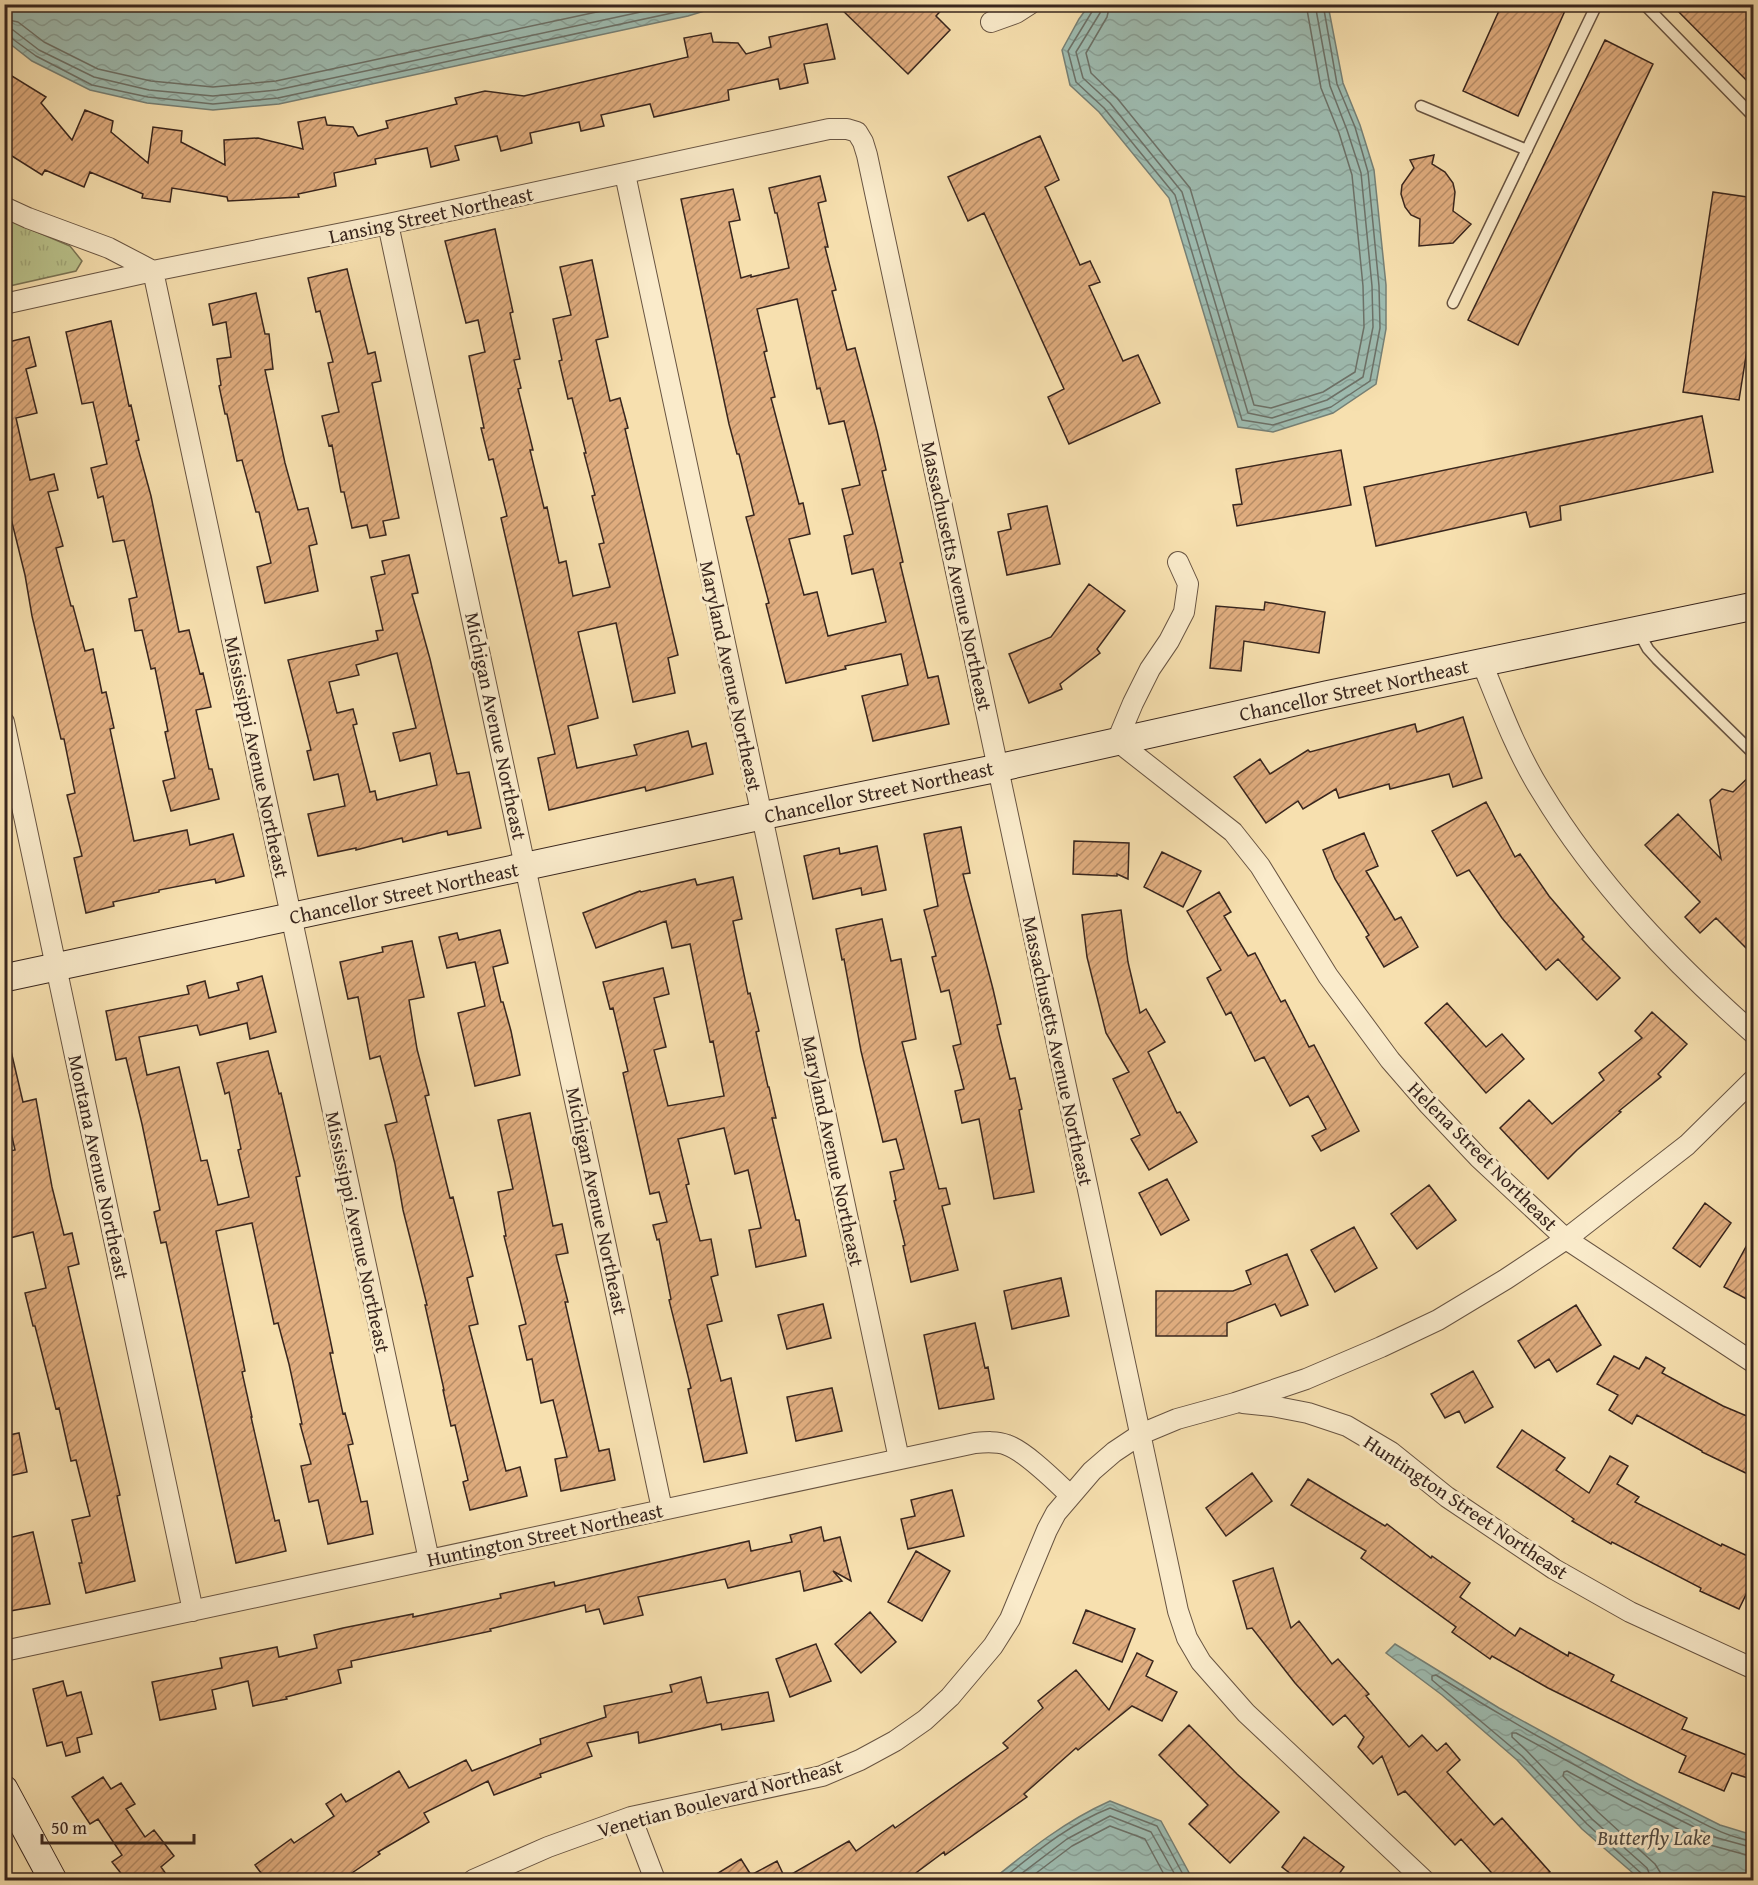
<svg xmlns="http://www.w3.org/2000/svg" width="1758" height="1885" viewBox="0 0 1758 1885" font-family="'Gentium Book Plus',serif">
<style>
.park{fill:url(#park-tufts);stroke:#7a7455;stroke-width:1.5}
.water{fill:url(#water-waves);stroke:#768076;stroke-width:1.5}
.lines{fill:none;stroke-linecap:round;stroke-linejoin:round}
.shore{stroke:#6c7168;stroke-width:1.5}
.building{fill:url(#building-hatch);stroke:#39261e;stroke-width:1.5;fill-rule:evenodd}
.lane-casing{stroke:#685442;stroke-width:13}
.street-casing{stroke:#685442;stroke-width:22}
.secondary-casing{stroke:#39261e;stroke-width:29}
.lane{stroke:#faebcb;stroke-width:10}
.street{stroke:#faebcb;stroke-width:20}
.secondary{stroke:#faebcb;stroke-width:27}
.labels{text-anchor:middle;stroke-width:6;stroke-linejoin:round;paint-order:stroke}
.street-label{font-size:20px;fill:#39261e;stroke:#faebcb}
.water-label{font-size:21px;font-style:italic;fill:#524c43;stroke:#faebcb}
</style>
<defs>
<pattern id="park-tufts" width="24" height="20" patternUnits="userSpaceOnUse" patternTransform="scale(1.5)"><rect width="24" height="20" fill="#bac38c"/><path d="M3 7l-1-3M5 7V3M7 7l1-3M15 17l-1-3M17 17v-4M19 17l1-3" fill="none" stroke="#a1a778"/></pattern>
<pattern id="water-waves" width="16" height="10" patternUnits="userSpaceOnUse" patternTransform="scale(1.5)"><rect width="16" height="10" fill="#9ebcb1"/><path d="M0 5q4-4 8 0t8 0" fill="none" stroke="#89a198"/></pattern>
<pattern id="building-hatch" width="6" height="6" patternUnits="userSpaceOnUse" patternTransform="scale(1.5)"><rect width="6" height="6" fill="#e0ad7f"/><path d="M-1 1l2-2M0 6l6-6M5 7l2-2" fill="none" stroke="#b78d67"/></pattern>
</defs>
<rect width="100%" height="100%" fill="#f7e0af"/>
<filter id="stains"><feTurbulence type="fractalNoise" baseFrequency=".00333" numOctaves="4"/><feColorMatrix values="0 0 0 0 .2 0 0 0 0 .09 0 0 0 0 .02 0 0 0 .5 -.17"/></filter>
<radialGradient id="worn" r=".72"><stop offset=".6" stop-color="#630" stop-opacity="0"/><stop offset="1" stop-color="#630" stop-opacity=".3"/></radialGradient>
<path class="park" d="M4 218 70 246 82 261 76 271 5 287Z"/>
<path class="water" d="M4 5 5 4 724 5 688 16 279 104 213 110 147 103 90 90 32 61 5 40Z
M1089 5H1328L1343 83 1360 125 1374 170 1386 285V329L1376 384 1333 413 1273 432 1238 427 1169 198 1099 112 1070 85 1062 50 1079 19Z
M1395 1644 1499 1708 1638 1784 1720 1825 1753 1835V1880H1641L1582 1829 1517 1760 1442 1695 1386 1653Z
M1110 1801 1161 1821 1193 1880H992C1029 1850 1065 1821 1110 1801Z"/>
<g class="lines">
<path class="shore" d="M1094 4 1093 10 1068 51 1076 82 1104 108 1175 195 1242 420 1273 425 1331 407 1370 381 1380 328 1379 286 1368 172 1355 127 1337 84 1323 4
M1101 4 1100 13 1076 52 1083 78 1110 103 1182 192 1248 413 1272 418 1327 400 1363 377 1373 327 1372 286 1361 173 1347 130 1330 86 1315 4
M1110 4 1107 17 1086 53 1091 73 1117 98 1190 188 1254 405 1271 408 1323 392 1355 372 1364 327 1363 286 1352 175 1339 133 1321 88 1306 4
M4 19 18 22 44 42 98 69 151 81 213 87 276 81 634 4
M4 28 13 30 39 50 94 77 149 90 213 96 277 90 678 4
M4 36 10 37 36 56 92 85 148 97 213 104 278 98 686 10 704 4
M1001 1880C1035 1853 1069 1824 1110 1808L1157 1826 1186 1880
M1013 1880 1067 1839 1110 1816 1151 1832 1178 1880
M1027 1880 1072 1846 1110 1826 1145 1839 1167 1880
M1644 1880 1642 1874 1587 1824 1522 1756 1432 1680V1676L1436 1675C1512 1723 1591 1768 1673 1808 1698 1820 1725 1838 1754 1841
M1652 1880 1647 1868 1592 1819 1527 1751 1512 1737V1733H1516L1632 1796 1714 1837 1754 1848
M1661 1880 1660 1872 1655 1864 1598 1812 1563 1776 1564 1772 1567 1771 1628 1804 1710 1845 1754 1857"/>
</g>
<path class="building" d="M836 4H947L936 16 950 30 908 74Z
M1502 4H1568L1518 116 1463 91Z
M1671 4H1754V88Z
M827 24 835 59 804 64 808 83 780 89 778 79 728 90 729 100 654 117 650 104 601 115 604 126 581 131 579 122 530 133 532 143 501 151 497 136 455 146 459 160 431 167 427 148 375 159 376 164 334 173 336 186 298 194 299 197 228 201 227 197 172 188 170 202 142 198 143 194 90 172 84 187 45 170 42 175 4 151V71L46 97 41 103 72 140 85 110 113 121 111 132 148 163 153 127 182 131 181 142 225 165 224 140 258 138 303 149 298 122 325 117 327 125 353 127 358 136 388 128 386 121 457 104 455 98 485 91 524 96 688 57 684 38 711 33 713 42 738 43 746 54 771 47 769 37Z
M1605 40 1653 64 1518 345 1468 320Z
M1040 136 1059 180 1045 187 1080 265 1090 261 1100 282 1089 286 1123 361 1138 355 1160 403 1069 444 1048 397 1064 389 984 213 968 221 948 177Z
M1434 155 1432 164 1445 172 1453 183 1455 192 1453 211 1471 224 1453 243 1419 246 1420 219 1411 215 1405 207 1401 194 1402 185 1414 168 1410 160Z
M820 176 826 201 818 203 828 247H825L836 290 832 291 847 350 855 348 877 431 886 470 882 471 903 562 900 563 928 678 938 676 949 724 873 741 862 696 908 685 901 654 845 666 846 669 786 683 766 604 769 603 746 517 754 515 739 454H737L729 424 681 199 733 189 740 220 729 222 741 278 751 275V277L789 268 777 213H775L769 188ZM797 299 817 389 820 388 829 424 844 421 860 485 842 489 853 534 844 536 852 574 873 569 886 622 828 636 817 592 804 595 789 539 810 534 803 503 799 504 771 398 775 397 764 352 767 351 757 309Z
M1713 192 1754 198V306L1739 400 1683 392Z
M495 229 513 312 510 313 520 359 514 360 521 388 518 389 533 450H530L544 508 547 507 559 563 566 561 573 596 610 587 599 544 604 543 592 496 595 495 584 453H586L572 398 568 399 559 361 562 360 553 319 571 315 560 267 592 260 608 337 596 340 610 401 620 398 628 428 625 429 678 655 668 658 675 693 633 702 616 623 578 632 598 718 568 726 577 768 637 755 634 745 688 731 692 747 706 743 713 774 646 791 645 787 549 810 538 758 555 754 501 518 507 516 493 459 489 460 481 428H484L469 356 485 352 478 320 466 323 445 241Z
M347 269 368 354 375 352 381 381 372 383 399 518 383 521 386 535 370 538 367 525 352 528 344 492H341L332 445 329 446 322 416 339 412 328 363 333 362 320 311 316 312 308 278Z
M256 293 265 334H269L273 369 265 370 285 463 298 510 308 508 317 544 309 546 318 591 265 603 257 567 271 563 259 512H256L242 460 237 461 227 414H225L219 386 221 385 217 359 231 357 226 322 213 325 209 304Z
M111 321 129 406 131 405 139 440 136 441 151 496 179 632 189 630 200 674 203 673 211 707 196 710 209 769H212L219 799 171 811 163 781 175 778 165 732 168 731 155 668 151 669 142 630 135 631 129 599 137 597 124 540 113 542 103 496 98 498 91 468 107 464 93 402 82 404 66 332Z
M29 337 36 366 26 369 37 413 16 418 30 480 54 474 58 490 48 492 63 546 56 548 71 606H73L85 651 93 649 102 693 106 692 114 728 110 729 134 841 187 830 190 845 233 834 244 876 216 883 215 879 159 890V892L113 902 114 906 86 913 74 858 82 856 67 795 75 793 64 739H61L32 616 25 575 4 490V343Z
M1702 416 1713 472 1560 506 1561 520 1530 527 1526 512 1376 546 1364 487Z
M1341 450 1351 505 1237 526 1233 505 1242 504 1236 469Z
M1047 506 1060 564 1007 575 998 532 1011 529 1008 514Z
M409 555 418 593 412 594 430 659 457 774 469 772 481 828 448 835 447 831 403 842 402 838 356 850V848L318 856 308 814 345 806 338 774 314 780 307 751 311 750 288 660 378 640 376 631 383 630 371 577 385 574 382 561ZM397 653 416 728 393 733 400 761 430 753 437 785 377 800 375 791 370 792 353 725 357 724 353 709 337 713 329 682 359 675 356 665Z
M1089 584 1125 611 1097 649 1100 653 1060 684 1062 689 1029 703 1009 654 1051 637Z
M1265 602 1325 612 1319 653 1244 641 1241 671 1210 668 1216 606 1264 610Z
M1463 717 1482 778 1453 787 1449 774 1390 789 1389 784 1339 798 1336 789 1303 809 1298 801 1266 823 1234 777 1260 759 1270 774 1308 750 1310 752 1415 724 1417 732Z
M1754 772V956L1716 918 1700 933 1685 917 1700 902 1645 845 1678 814 1721 859 1710 800 1722 789 1733 792Z
M1486 802 1515 857 1520 854 1549 896 1584 937 1582 939 1620 978 1597 1000 1558 959 1546 970 1502 918 1469 870 1457 876 1432 831Z
M961 827 970 873 963 874 993 989 1001 1024 997 1025 1010 1079 1015 1078 1022 1109 1019 1110 1034 1192 994 1199 979 1119 962 1123 955 1091 964 1089 953 1046 961 1044 949 990 941 992 932 957 936 956 924 910 938 906 924 834Z
M1364 833 1378 866 1366 871 1395 920 1401 917 1418 947 1384 967 1366 937 1369 935 1335 879 1323 850Z
M1074 841 1129 843 1128 879 1117 874V876L1073 874Z
M877 846 886 890 862 895 861 888 813 899 804 856 839 848 840 854Z
M1162 852 1201 871 1183 907 1144 887Z
M733 877 742 919 733 921 748 994 750 993 759 1031 756 1032 768 1087H769L776 1118H772L796 1220H799L806 1256 756 1267 749 1230 761 1228 748 1170 735 1174 724 1128 678 1139 689 1184 686 1185 700 1241 711 1239 718 1275 711 1277 722 1321 707 1325 721 1381 731 1378 747 1453 704 1462 688 1389 691 1388 669 1300 671 1299 659 1239 657 1240 653 1225 667 1222 659 1192 650 1194 623 1073 628 1071 613 1008 610 1009 603 982 663 968 669 994 654 998 666 1047 654 1050 668 1106 724 1096 713 1041 710 1042 690 944 672 948 666 921 596 948 583 913 640 891 641 892 695 879 697 885Z
M1219 892 1231 912 1224 916 1248 956 1255 953 1281 1002 1285 1000 1309 1047 1314 1045 1359 1131 1321 1151 1312 1136 1326 1129 1308 1096 1290 1106 1264 1057 1255 1061 1231 1012 1226 1015 1207 978 1221 970 1187 911Z
M1121 910 1128 962 1140 1013 1146 1009 1165 1042 1148 1052 1177 1113 1180 1112 1197 1142 1149 1170 1131 1139 1140 1135 1113 1079 1129 1072 1106 1033 1087 957 1082 915Z
M882 919 891 961 901 959 916 1039 902 1042 939 1189 946 1188 950 1204 942 1206 958 1270 911 1282 903 1246 905 1245 894 1201 896 1200 890 1172 904 1169 896 1139 883 1142 861 1051 844 959 842 960 836 929Z
M500 930 508 963 493 967 501 1002H503L511 1031 520 1075 475 1086 458 1013 485 1006 475 962 447 968 439 937 457 933 459 940Z
M412 941 424 997 409 1000 417 1049 429 1095 425 1096 450 1198 453 1197 473 1276 467 1278 478 1324 469 1326 506 1471 520 1467 527 1496 470 1510 463 1482 468 1480 455 1425 451 1426 443 1390H444L425 1305H427L403 1210 395 1164 385 1125 397 1122 380 1056 370 1059 358 997 348 999 340 962 383 952 382 947Z
M262 976 276 1032 250 1039 247 1023 200 1035 197 1025 139 1037 147 1075 179 1067 201 1161 207 1160 218 1205 249 1197 238 1150 241 1149 229 1092 225 1094 217 1063 268 1051 279 1094 281 1093 300 1176 296 1177 333 1353H330L343 1414 345 1413 353 1444 348 1445 361 1502 367 1501 373 1534 328 1544 318 1500 309 1502 301 1466 311 1464 300 1424H302L289 1364 278 1323 274 1324 252 1223 216 1231 245 1371 242 1372 252 1417H251L275 1521 279 1520 286 1551 236 1563 166 1242 161 1243 154 1212 160 1210 142 1124 126 1058 116 1060 106 1011 189 994 187 986 205 981 209 998 239 990 237 983Z
M1447 1003 1486 1047 1502 1034 1524 1059 1486 1093 1425 1023Z
M1652 1012 1687 1044 1658 1074 1661 1077 1619 1111 1621 1112 1577 1150 1548 1179 1500 1128 1529 1100 1552 1124 1604 1080 1599 1073 1642 1038 1635 1031Z
M11 1051 23 1102 36 1099 52 1187 64 1235 72 1233 79 1264 68 1267 120 1495 117 1496 135 1581 86 1593 79 1563H82L72 1520 90 1516 76 1460 71 1461 59 1408 56 1409 35 1326H33L25 1293 46 1288 33 1232 10 1238 4 1214V1152L15 1150 4 1102V1052Z
M530 1113 553 1226 562 1224 568 1253 556 1255 568 1302H565L599 1451 609 1449 615 1480 561 1491 555 1459 567 1457 553 1400 541 1403 532 1359 527 1360 519 1326 526 1324 504 1236H506L498 1192 513 1189 498 1120Z
M1167 1179 1189 1220 1161 1235 1139 1193Z
M1429 1185 1456 1220 1417 1249 1391 1214Z
M1705 1203 1731 1223 1700 1267 1673 1248Z
M1354 1227 1377 1268 1335 1292 1311 1250Z
M1754 1232V1303L1724 1287Z
M1287 1254 1308 1305 1281 1316 1275 1304 1227 1323V1336H1156V1291H1233L1251 1284 1246 1271Z
M1061 1278 1069 1316 1012 1329 1004 1291Z
M823 1304 831 1338 787 1349 778 1315Z
M1576 1305 1601 1345 1557 1372 1549 1359 1535 1368 1518 1341Z
M975 1323 985 1368 988 1367 994 1399 939 1409 924 1335Z
M1614 1356 1639 1369 1646 1357 1665 1368 1662 1373 1723 1406 1754 1419V1477L1702 1452V1451L1637 1415 1632 1424 1609 1410 1618 1395 1597 1384Z
M1473 1371 1493 1407 1465 1423 1459 1411 1445 1418 1431 1394Z
M832 1388 842 1431 796 1441 787 1397Z
M1522 1430 1565 1458 1556 1470 1589 1493 1610 1456 1628 1466 1617 1484 1639 1497 1635 1502 1721 1546 1722 1544 1754 1559V1578L1739 1609 1700 1591 1701 1588 1612 1542 1611 1544 1572 1521 1574 1519 1497 1467Z
M19 1433 27 1472 4 1477V1436Z
M1252 1473 1272 1501 1226 1536 1206 1508Z
M1308 1479 1385 1526 1387 1524 1431 1558 1432 1556 1470 1583 1460 1597 1515 1636 1520 1628 1568 1656 1569 1652 1614 1675 1611 1681 1687 1718 1682 1729 1754 1758V1780L1732 1773 1724 1791 1679 1772 1686 1756 1548 1688 1492 1656 1490 1659 1452 1632 1456 1627 1361 1558 1366 1551 1291 1505Z
M952 1490 964 1536 908 1549 901 1519 915 1516 911 1500Z
M821 1527 824 1541 840 1537 851 1581 833 1571 842 1581 804 1591 800 1571 728 1588 725 1579 638 1597 643 1615 604 1624 599 1609 586 1612 585 1605 490 1629 491 1631 351 1661 352 1667 338 1670 341 1683 286 1697 287 1699 253 1706 248 1681 212 1690 216 1709 160 1720 152 1682 222 1668 220 1658 277 1647 279 1657 317 1648 314 1635 343 1628 413 1614V1617L501 1598 500 1594 554 1582 555 1586 749 1541 751 1551 792 1542 790 1535Z
M33 1532 50 1604 4 1612V1539Z
M916 1551 950 1571 922 1621 888 1602Z
M1273 1568 1291 1628 1299 1621 1332 1664 1338 1659 1369 1694 1366 1696 1409 1747 1422 1735 1437 1751 1446 1743 1460 1760 1447 1772 1494 1825 1502 1818 1550 1872 1540 1881H1499L1461 1839 1455 1845 1405 1791 1398 1795 1382 1756 1373 1764 1358 1747 1364 1737 1345 1715 1333 1725 1295 1683 1252 1628 1247 1629 1233 1581Z
M1086 1610 1135 1629 1122 1662 1073 1643Z
M870 1612 896 1642 861 1673 835 1644Z
M816 1644 831 1681 790 1697 776 1659Z
M1137 1653 1153 1661 1146 1676 1177 1692 1162 1721 1132 1706 1078 1750 1076 1748 1024 1794 1027 1797 945 1855 944 1852 905 1881H705L741 1859 751 1875 777 1861 785 1878 849 1841 856 1851 893 1825 895 1828 1008 1748 1003 1743 1043 1708 1038 1701 1076 1670 1109 1710Z
M701 1677 707 1703 768 1692 774 1721 722 1730 721 1724 639 1743 638 1732 587 1743 592 1756 540 1774 541 1777 494 1795 488 1781 424 1813 429 1822 378 1852 380 1854 340 1881H267L255 1865 291 1839 294 1843 334 1816 326 1804 341 1794 346 1802 399 1771 409 1788 466 1760 472 1771 541 1744 540 1739 606 1717 604 1706 672 1692 670 1685Z
M63 1681 67 1696 81 1692 92 1734 77 1738 80 1752 66 1756 62 1742 47 1746 33 1689Z
M1189 1725 1237 1774 1279 1812 1230 1863 1189 1824 1208 1805 1159 1755Z
M103 1777 111 1789 121 1783 135 1804 126 1809 145 1837 154 1830 174 1856 161 1867 171 1881H127L112 1862 122 1855 98 1819 90 1824 72 1797Z
M1304 1837 1344 1867 1334 1881H1300L1282 1867Z"/>
<g class="lines">
<g class="lane-casing">
<path id="lane" d="M1644 4 1754 117
M1421 106 1527 150
M1453 303 1597 4
M1638 631 1648 649 1657 659 1754 754"/>
</g>
<g class="street-casing">
<path id="street" d="M991 22 1016 13 1030 4
M625 174 899 1459
M4 207 28 218 109 248 153 271 429 1560
M388 224 662 1509
M4 304 153 271 388 224 829 129H847L857 132 863 142 867 155 1178 1611 1187 1638 1201 1662 1246 1713 1424 1880
M1178 562 1188 584 1184 612 1169 641 1150 669 1133 703 1117 741 1233 832 1260 866 1328 976 1390 1060 1429 1105 1479 1158 1566 1239 1754 1363
M1482 663C1500 707 1516 751 1541 791 1597 884 1673 962 1754 1034
M4 722 193 1611
M1243 1403 1272 1406 1308 1413 1347 1426 1391 1452 1447 1497 1554 1569 1630 1612 1754 1669
M4 1651 975 1443C986 1442 997 1441 1007 1445 1025 1451 1055 1481 1070 1495
M631 1817 655 1880
M473 1880 548 1847 631 1817 822 1776 860 1760 895 1741 925 1720 950 1697 993 1646 1010 1619 1047 1530 1056 1513 1092 1471 1114 1452 1141 1434 1177 1419 1235 1403 1306 1379 1381 1347 1438 1320 1506 1279 1566 1239 1687 1145 1754 1079"/>
</g>
<g class="secondary-casing">
<path id="secondary" d="M4 978 761 816 998 768 1326 695 1754 606
M4 1789 53 1880"/>
</g>
<use href="#lane" class="lane"/>
<use href="#street" class="street"/>
<use href="#secondary" class="secondary"/>
</g>
<g class="labels">
<g class="street-label">
<text transform="translate(431 215) rotate(-12)" y="7">Lansing Street Northeast</text>
<text transform="translate(957 576) rotate(78)" y="7">Massachusetts Avenue Northeast</text>
<text transform="translate(731 676) rotate(78)" y="7">Maryland Avenue Northeast</text>
<text transform="translate(1354 690) rotate(-12)" y="7">Chancellor Street Northeast</text>
<text transform="translate(496 726) rotate(78)" y="7">Michigan Avenue Northeast</text>
<text transform="translate(257 757) rotate(78)" y="7">Mississippi Avenue Northeast</text>
<text transform="translate(879 792) rotate(-12)" y="7">Chancellor Street Northeast</text>
<text transform="translate(404 893) rotate(-12)" y="7">Chancellor Street Northeast</text>
<text transform="translate(1058 1051) rotate(78)" y="7">Massachusetts Avenue Northeast</text>
<text transform="translate(833 1151) rotate(78)" y="7">Maryland Avenue Northeast</text>
<text transform="translate(1483 1156) rotate(45)" y="7">Helena Street Northeast</text>
<text transform="translate(99 1167) rotate(78)" y="7">Montana Avenue Northeast</text>
<text transform="translate(597 1201) rotate(78)" y="7">Michigan Avenue Northeast</text>
<text transform="translate(358 1232) rotate(78)" y="7">Mississippi Avenue Northeast</text>
<text transform="translate(1466 1507) rotate(34)" y="7">Huntington Street Northeast</text>
<text transform="translate(545 1535) rotate(-12)" y="7">Huntington Street Northeast</text>
<text transform="translate(720 1798) rotate(-15)" y="7">Venetian Boulevard Northeast</text>
</g>
<g class="water-label">
<text x="1654" y="1845">Butterfly Lake</text>
</g>
</g>
<rect width="1758" height="1885" fill="none" stroke="#f7e0af" stroke-width="24"/>
<rect x="6" y="6" width="1746" height="1873" fill="none" stroke="#39261e" stroke-width="3"/>
<rect x="12" y="12" width="1734" height="1861" fill="none" stroke="#39261e" stroke-width="1.5"/>
<path d="M42 1834v9h152v-9" fill="none" stroke="#39261e" stroke-width="3"/>
<text x="51" y="1834" font-size="18" fill="#39261e" stroke="#faebcb" stroke-width="4.5" paint-order="stroke">50 m</text>
<rect width="100%" height="100%" filter="url(#stains)"/>
<rect width="100%" height="100%" fill="url(#worn)"/>
</svg>
